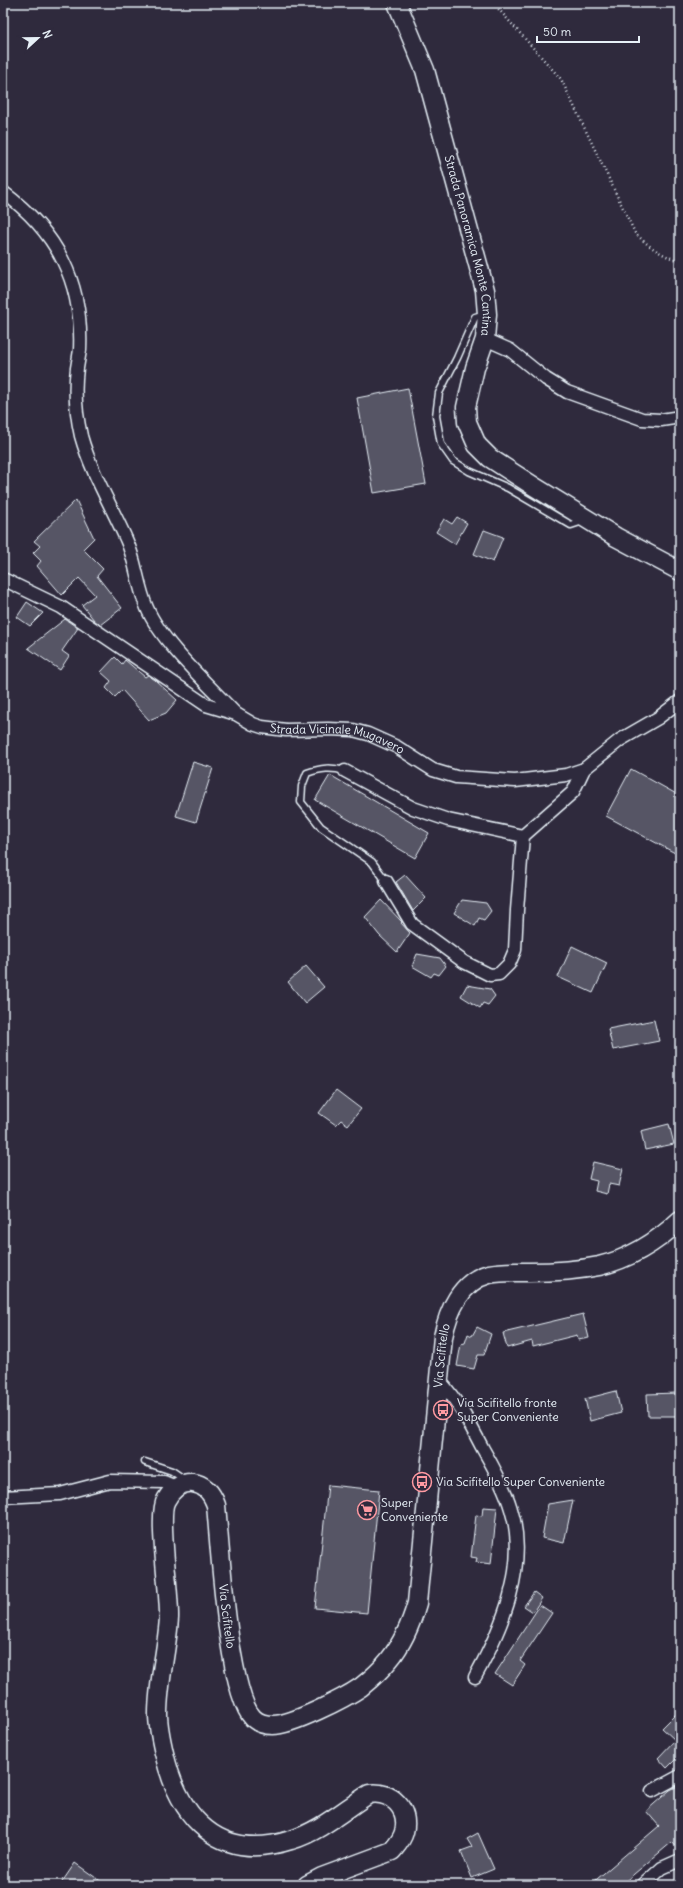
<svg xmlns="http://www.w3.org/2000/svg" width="683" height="1888" viewBox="0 0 683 1888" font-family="Delius,sans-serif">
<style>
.building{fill:#575565;stroke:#e8f1f8}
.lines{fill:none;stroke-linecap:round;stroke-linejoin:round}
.lane-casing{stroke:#e8f1f8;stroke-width:9}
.street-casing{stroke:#e8f1f8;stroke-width:15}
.secondary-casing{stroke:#e8f1f8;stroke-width:21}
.path{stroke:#e8f1f8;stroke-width:2.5;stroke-dasharray:1 3;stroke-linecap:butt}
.lane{stroke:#2f2a3d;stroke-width:6}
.street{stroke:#2f2a3d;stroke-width:12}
.secondary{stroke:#2f2a3d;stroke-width:18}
.labels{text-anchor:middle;stroke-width:3;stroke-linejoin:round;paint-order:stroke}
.street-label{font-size:12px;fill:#e8f1f8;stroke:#2f2a3d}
.poi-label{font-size:12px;fill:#e8f1f8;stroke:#2f2a3d;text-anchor:start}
</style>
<rect width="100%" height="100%" fill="#2f2a3d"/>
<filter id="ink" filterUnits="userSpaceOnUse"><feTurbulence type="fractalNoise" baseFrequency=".025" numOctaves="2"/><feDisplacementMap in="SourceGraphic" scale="8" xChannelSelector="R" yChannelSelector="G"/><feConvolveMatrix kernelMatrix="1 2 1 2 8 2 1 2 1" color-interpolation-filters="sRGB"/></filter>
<g filter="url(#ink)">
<path class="building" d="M408 388 426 484 374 493 357 398Z
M76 500 94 538 83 549 103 569 97 576 122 608 100 625 94 620 82 605 95 595 79 578 62 595 37 566 41 561 33 553 40 546 34 541Z
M457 517 467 523 455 544 436 532 444 519 452 524Z
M484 530 503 537 493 562 474 554Z
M27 602 43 613 30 626 17 617Z
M65 619 78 628 62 651 69 656 60 670 28 648Z
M115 657 122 664 125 660 145 677 148 675 155 680 177 700 166 713 149 720 122 690 115 697 106 688 111 681 101 672Z
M193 762 213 768 196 822 176 816Z
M631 769 680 796V844L675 853 606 816Z
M330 775 429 833 415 858 315 800Z
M405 875 426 898 413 911 396 882Z
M381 900 402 922 401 923 410 933 397 952 379 935 365 917Z
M462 900 486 903 491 911 484 920 479 918 475 926 454 913Z
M572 946 607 963 593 993 558 977Z
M417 954 440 958 446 966 439 975 434 973 431 977 412 966Z
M306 966 324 987 305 1003 288 982Z
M467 985 490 989 495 996 488 1005 483 1003 480 1008 461 996Z
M654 1020 659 1041 613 1050 608 1029Z
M336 1090 361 1109 348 1125 341 1120 336 1125 319 1113Z
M669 1124 674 1144 645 1150 641 1131Z
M593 1162 623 1169 619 1186 609 1184 607 1194 595 1191 597 1181 589 1179Z
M583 1314 589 1338 578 1340 577 1335 533 1346 532 1341 507 1348 503 1333Z
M477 1327 491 1334 484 1355H478L474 1369 457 1366 461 1344 465 1343 468 1334 472 1336Z
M616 1391 621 1413 590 1421 585 1399Z
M676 1393 677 1416H648L647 1394Z
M328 1485 379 1490 367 1613 315 1608Z
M573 1500 564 1543 542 1538 548 1504Z
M483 1507 497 1508 491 1564 476 1562 477 1558 471 1557 476 1515 482 1516Z
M534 1592 542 1598 533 1612 524 1606Z
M540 1605 552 1613 520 1661 525 1665 512 1685 495 1674Z
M680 1710V1755L667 1768 658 1758 675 1740 662 1728Z
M680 1785V1851L672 1842 621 1885H590L659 1826 646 1811 670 1790Z
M478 1833 494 1869 472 1878 461 1851 472 1847 467 1839Z
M75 1863 106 1885H60Z"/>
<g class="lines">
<g class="lane-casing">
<path id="lane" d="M486 314 475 317 457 358 439 393 436 416 441 444 453 461 469 471 508 488 571 525 583 521
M345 771C331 767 321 768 307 773L302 786 301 802 321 827 372 862 386 881
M145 1462 172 1471 185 1480"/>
</g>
<g class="street-casing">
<g id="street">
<path d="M3 192C57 232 83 282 80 350 79 356 78 362 77 368 74 391 76 414 81 436 91 472 111 505 126 539 136 560 137 585 147 608 161 642 210 686 236 714"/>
<path d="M485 339 510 350 546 379 567 392 642 419 661 420 680 417"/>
<path id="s1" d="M3 579 61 607 206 705 236 714 253 724 262 727 286 730 328 729 353 730 368 734 397 747 433 770 456 777 515 781 566 775 584 769 620 740 658 718 680 701"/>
<path d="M345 771 413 808 448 820 523 836"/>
<path d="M386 881 412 924 464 962 490 975 499 974 509 964 515 950 517 910 523 836 573 792 584 769"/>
<path d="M439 1380C458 1401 470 1424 483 1449 494 1468 505 1488 511 1509 529 1566 502 1628 475 1677"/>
<path d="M3 1497 60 1494 110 1481 164 1482 176 1487"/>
<path d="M652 1791 680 1776"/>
<path d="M643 1885 662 1868 680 1860"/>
</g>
</g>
<g class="secondary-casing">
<g id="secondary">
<path id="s2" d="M397 3 425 70 485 290 487 314 485 339 475 368 466 407 467 422 477 445 490 458 535 487 616 537 680 571"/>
<path id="s3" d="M307 1885 322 1877 392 1851C397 1845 402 1840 404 1832 410 1809 391 1790 369 1794 344 1810 319 1832 291 1840 219 1863 179 1818 164 1753 161 1740 158 1726 158 1714 158 1682 167 1650 169 1618 170 1593 157 1515 166 1500 180 1475 207 1478 216 1505 220 1546 228 1693 253 1718 259 1724 266 1725 273 1725 292 1725 345 1698 361 1687 371 1679 381 1670 389 1660 403 1643 411 1624 417 1603L443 1337C448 1311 461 1281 489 1274 502 1271 516 1272 529 1272 552 1272 575 1271 599 1266 629 1259 657 1242 680 1220"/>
</g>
</g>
<path class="path" d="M493 3 561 79 635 233C648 246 662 256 680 261"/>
<use href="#lane" class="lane"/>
<use href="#street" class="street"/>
<use href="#secondary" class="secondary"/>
</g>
</g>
<defs>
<g id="bus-ring" transform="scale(1)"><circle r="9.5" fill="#2f2a3d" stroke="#ff9aa2" stroke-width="1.5"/><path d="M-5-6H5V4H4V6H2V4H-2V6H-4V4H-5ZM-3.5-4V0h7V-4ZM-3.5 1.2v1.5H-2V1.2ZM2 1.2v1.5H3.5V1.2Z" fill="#ff9aa2"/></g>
<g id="supermarket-ring" transform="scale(1)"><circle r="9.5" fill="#2f2a3d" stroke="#ff9aa2" stroke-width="1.5"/><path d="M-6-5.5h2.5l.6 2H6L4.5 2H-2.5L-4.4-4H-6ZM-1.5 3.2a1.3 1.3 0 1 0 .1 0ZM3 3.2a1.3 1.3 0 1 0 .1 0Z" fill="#ff9aa2"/></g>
</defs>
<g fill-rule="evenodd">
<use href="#bus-ring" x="443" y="1410"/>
<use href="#bus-ring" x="422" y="1482"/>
<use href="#supermarket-ring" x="367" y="1510"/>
</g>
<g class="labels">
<g class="street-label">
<text dy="4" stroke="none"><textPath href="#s2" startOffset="254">Strada Panoramica Monte Cantina</textPath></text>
<text dy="4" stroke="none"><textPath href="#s1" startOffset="377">Strada Vicinale Mugavero</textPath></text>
<text dy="4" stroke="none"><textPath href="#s3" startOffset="1455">Via Scifitello</textPath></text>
<text dy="4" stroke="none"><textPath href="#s3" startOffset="879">Via Scifitello</textPath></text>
</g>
<g class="poi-label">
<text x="457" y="1407">Via Scifitello fronte<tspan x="457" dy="14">Super Conveniente</tspan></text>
<text x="436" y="1486">Via Scifitello Super Conveniente</text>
<text x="381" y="1507">Super<tspan x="381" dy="14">Conveniente</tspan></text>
</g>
</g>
<rect width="683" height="1888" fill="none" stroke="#2f2a3d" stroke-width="16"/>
<rect x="8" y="8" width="667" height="1872" fill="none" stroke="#e8f1f8" stroke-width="1.5" filter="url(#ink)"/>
<g transform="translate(38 38) rotate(68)" stroke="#2f2a3d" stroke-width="3" paint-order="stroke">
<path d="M0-3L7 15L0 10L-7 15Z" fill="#e8f1f8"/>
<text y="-6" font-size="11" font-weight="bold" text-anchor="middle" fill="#e8f1f8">N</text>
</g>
<path d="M537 36v6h102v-6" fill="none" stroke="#e8f1f8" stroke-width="2"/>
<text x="543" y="36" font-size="12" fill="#e8f1f8" stroke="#2f2a3d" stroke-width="3" paint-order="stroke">50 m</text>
</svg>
